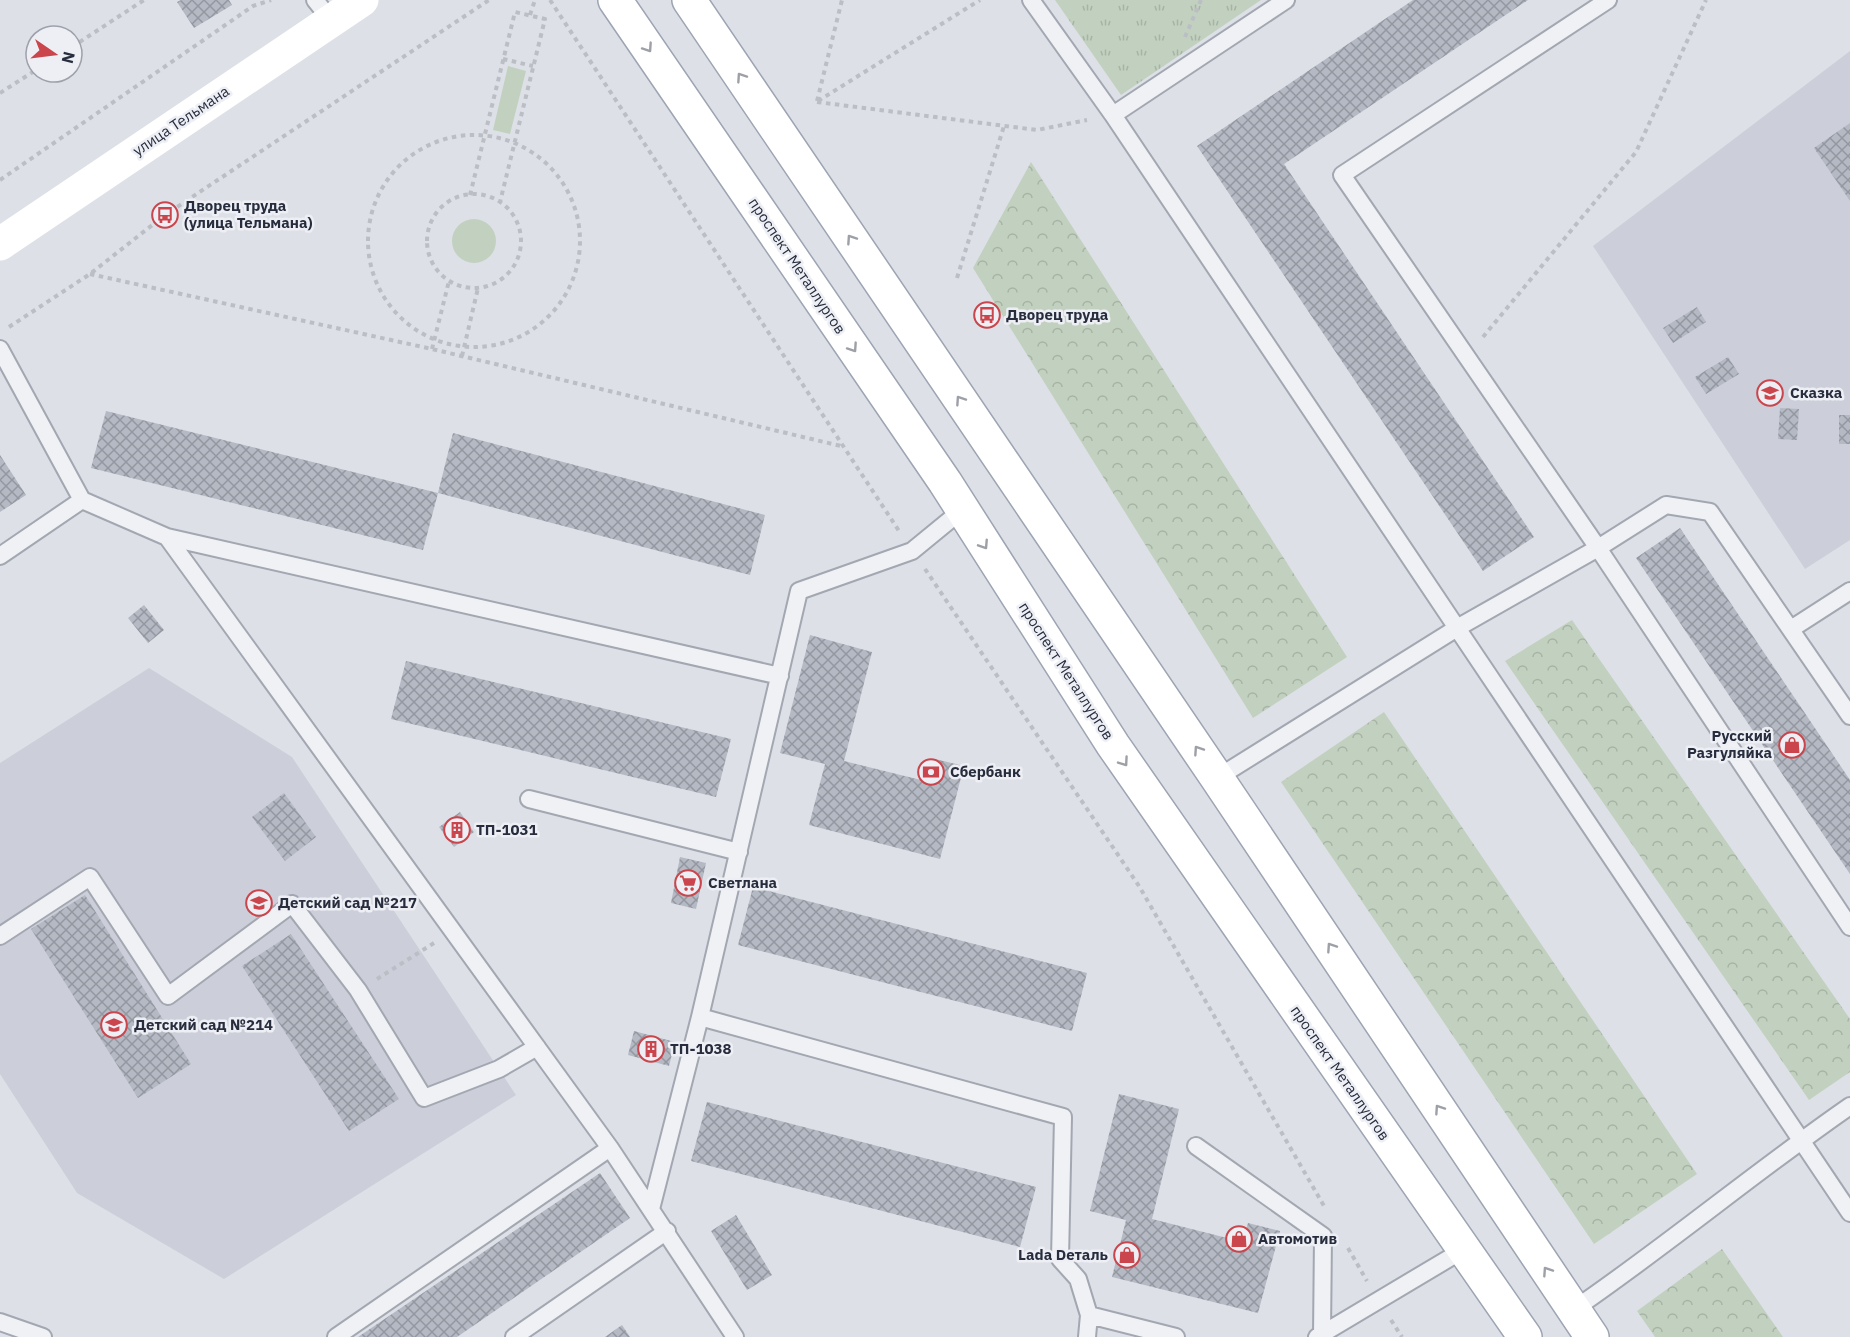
<svg xmlns="http://www.w3.org/2000/svg" width="1850" height="1337" viewBox="0 0 1850 1337" font-family="'IBM Plex Sans',sans-serif">
<style>
.built{fill:#cccfd9}
.grass{fill:#c2d1bf}
.forest{fill:url(#forest-crowns)}
.park{fill:url(#park-tufts)}
.building{fill:url(#building-cross-hatch)}
.lines{fill:none;stroke-linecap:round;stroke-linejoin:round}
.service-casing{stroke:#a3a7b1;stroke-width:20}
.primary-casing{stroke:#9da4b2;stroke-width:36}
.path{stroke:#bcbec5;stroke-width:4;stroke-dasharray:4.5 4.5;stroke-linecap:butt}
.service{stroke:#f0f1f5;stroke-width:16}
.secondary{stroke:#fff;stroke-width:33}
.primary{stroke:#fff;stroke-width:33}
.oneway{stroke:#9ea0a8}
.labels{text-anchor:middle;stroke-width:5;stroke-linejoin:round;paint-order:stroke}
.street-label{font-size:15px;fill:#272d3d;stroke:#edeff5}
.poi-label{font-size:15px;font-weight:bold;fill:#272d3d;stroke:#edeff5;text-anchor:start}
</style>
<defs>
<pattern id="forest-crowns" width="20" height="18" patternUnits="userSpaceOnUse" patternTransform="scale(1.5)"><rect width="20" height="18" fill="#c2d1bf"/><path d="M2 6a3 3 0 1 1 6 0M12 15a3 3 0 1 1 6 0" fill="none" stroke="#a7b4a5"/></pattern>
<pattern id="park-tufts" width="24" height="20" patternUnits="userSpaceOnUse" patternTransform="scale(1.5)"><rect width="24" height="20" fill="#c2d1bf"/><path d="M3 7l-1-3M5 7V3M7 7l1-3M15 17l-1-3M17 17v-4M19 17l1-3" fill="none" stroke="#a7b4a5"/></pattern>
<pattern id="building-cross-hatch" width="8" height="8" patternUnits="userSpaceOnUse" patternTransform="scale(1.5)"><rect width="8" height="8" fill="#b5b9c3"/><path d="M0 0l8 8M0 8l8-8" fill="none" stroke="#9397a0"/></pattern>
</defs>
<rect width="100%" height="100%" fill="#dde0e7"/>
<path class="built" d="M1850 51V540L1805 569 1593 246Z
M149 668 292 757 516 1095 224 1279 77 1193 0 1074V763Z"/>
<path class="grass" d="M508 66 526 71 510 134 493 130Z
M452 241a22 22 0 1 1 44 0a22 22 0 1 1-44 0Z"/>
<path class="forest" d="M1031 162 1347 657 1253 718 973 268Z
M1572 620 1850 1019V1072L1809 1100 1505 661Z
M1384 712 1697 1174 1594 1244 1281 782Z
M1722 1249 1783 1337H1655L1637 1311Z"/>
<path class="park" d="M1055 0H1261L1121 95Z"/>
<path class="building" d="M181 0H229L232 5 194 28 177 2Z
M1413 0H1528L1284 164 1534 537 1483 571 1197 146Z
M1850 123V201L1814 148Z
M1697 307 1706 322 1673 343 1663 328Z
M1728 357 1739 374 1706 394 1695 377Z
M1780 408 1799 409 1797 440 1778 439Z
M106 411 438 493 423 550 91 468Z
M1839 415H1850V444H1839Z
M453 433 765 515 750 575 438 493Z
M0 455 26 495 0 512Z
M1680 528 1850 780V874L1636 558Z
M144 605 164 630 148 643 128 618Z
M810 635 872 652 844 761 929 782 935 759 964 766 940 859 809 825 825 764 780 753Z
M406 661 731 739 716 797 391 719Z
M284 793 316 837 285 861 252 817Z
M460 812 474 832 454 847 439 827Z
M680 857 706 863 696 909 671 903Z
M753 887 1087 973 1072 1031 738 945Z
M85 895 191 1064 138 1098 31 929Z
M291 934 399 1099 349 1131 242 966Z
M634 1031 675 1042 669 1066 628 1055Z
M1119 1094 1179 1109 1152 1219 1243 1242 1248 1223 1280 1231 1258 1313 1112 1277 1126 1220 1090 1211Z
M707 1102 1036 1187 1020 1247 691 1161Z
M600 1173 630 1218 457 1337H358Z
M736 1215 772 1275 747 1290 711 1231Z
M622 1325 630 1337H605Z"/>
<g class="lines">
<g class="service-casing">
<path id="service" d="M315 0 331 20
M1031 0 1113 115 1457 628 1598 548 1850 927
M1608 0 1342 175 1598 548 1666 505 1710 512 1850 716
M1113 115 1286 0
M0 349 82 500 167 537 780 676
M167 537 610 1148 735 1337
M0 556 82 500
M1791 629 1850 591
M1217 778 1457 628 1850 1213
M529 799 739 852
M0 936 90 877 168 996 292 904 358 990 424 1098 499 1069 537 1047
M700 1017 1063 1117 1060 1259 1078 1279 1089 1315 1087 1337
M1196 1146 1323 1236 1322 1335
M651 1209 700 1017 799 591 912 551 962 510
M1573 1310C1668 1245 1756 1171 1850 1106
M1089 1315 1176 1337
M0 1322 43 1337
M336 1337 610 1148
M514 1337 667 1231
M1317 1337 1463 1250"/>
</g>
<g class="primary-casing">
<path id="primary" d="M615 0 945 482 1113 745 1525 1337
M689 0 1217 778 1592 1337"/>
</g>
<path class="path" d="M550 0 899 531
M530 15 535 0
M1185 37 1201 0
M72 47 144 0
M503 59 533 66
M0 93 36 70
M817 101 842 0
M818 101 980 0
M817 102 1037 130 1087 120
M368 241a106 106 0 1 1 212 0a106 106 0 1 1-212 0Z
M0 180 253 6 271 0
M427 241a47 47 0 1 1 94 0a47 47 0 1 1-94 0Z
M470 195 515 12 545 19 500 202
M90 274 432 349 841 446
M957 278 1004 126
M9 327 90 274 165 215 489 0
M1483 337 1636 152 1706 0
M432 349 449 281
M462 356 478 288
M925 569 1139 886 1324 1206
M377 979 434 943
M1348 1248 1367 1281
M1391 1320 1402 1337"/>
<use href="#service" class="service"/>
<path class="secondary" d="M0 244 362 0"/>
<use href="#primary" class="primary"/>
</g>
<defs><path id="oneway-chevron" d="M-2-3.5L2.5 0L-2 3.5" fill="none" stroke-width="1.6" stroke-linecap="round" stroke-linejoin="round" transform="scale(1.5)"/></defs>
<g class="oneway">
<use href="#oneway-chevron" transform="translate(648 48) rotate(56)"/>
<use href="#oneway-chevron" transform="translate(741 77) rotate(-124)"/>
<use href="#oneway-chevron" transform="translate(851 239) rotate(-124)"/>
<use href="#oneway-chevron" transform="translate(853 348) rotate(56)"/>
<use href="#oneway-chevron" transform="translate(960 400) rotate(-124)"/>
<use href="#oneway-chevron" transform="translate(984 545) rotate(57)"/>
<use href="#oneway-chevron" transform="translate(1198 750) rotate(-124)"/>
<use href="#oneway-chevron" transform="translate(1124 762) rotate(55)"/>
<use href="#oneway-chevron" transform="translate(1331 947) rotate(-124)"/>
<use href="#oneway-chevron" transform="translate(1439 1109) rotate(-124)"/>
<use href="#oneway-chevron" transform="translate(1547 1271) rotate(-124)"/>
</g>
<defs>
<g id="bus-ring" transform="scale(1.35)"><circle r="9.5" fill="#edeff5" stroke="#ca454c" stroke-width="1.5"/><path d="M-5-6H5V4H4V6H2V4H-2V6H-4V4H-5ZM-3.5-4V0h7V-4ZM-3.5 1.2v1.5H-2V1.2ZM2 1.2v1.5H3.5V1.2Z" fill="#ca454c"/></g>
<g id="school-ring" transform="scale(1.35)"><circle r="9.5" fill="#edeff5" stroke="#ca454c" stroke-width="1.5"/><path d="M0-5L7-2L0 1L-7-2ZM-4 1L0 2.5L4 1V4Q0 6-4 4Z" fill="#ca454c"/></g>
<g id="shop-ring" transform="scale(1.35)"><circle r="9.5" fill="#edeff5" stroke="#ca454c" stroke-width="1.5"/><path d="M-5-2.5h2.3a2.7 3.5 0 0 1 5.4 0H5L5.5 6h-11ZM-1.5-2.5h3a1.5 2.3 0 0 0-3 0Z" fill="#ca454c"/></g>
<g id="bank-ring" transform="scale(1.35)"><circle r="9.5" fill="#edeff5" stroke="#ca454c" stroke-width="1.5"/><path d="M-6-4H6V4H-6ZM0-2.3a2.3 2.3 0 1 0 0 4.6a2.3 2.3 0 1 0 0-4.6Z" fill="#ca454c"/></g>
<g id="building-ring" transform="scale(1.35)"><circle r="9.5" fill="#edeff5" stroke="#ca454c" stroke-width="1.5"/><path d="M-4-6H4V6H1V3H-1V6H-4ZM-2.5-4.3h1.7v1.8h-1.7ZM.8-4.3h1.7v1.8H.8ZM-2.5-1h1.7V.8h-1.7ZM.8-1h1.7V.8H.8Z" fill="#ca454c"/></g>
<g id="supermarket-ring" transform="scale(1.35)"><circle r="9.5" fill="#edeff5" stroke="#ca454c" stroke-width="1.5"/><path d="M-6-5.5h2.5l.6 2H6L4.5 2H-2.5L-4.4-4H-6ZM-1.5 3.2a1.3 1.3 0 1 0 .1 0ZM3 3.2a1.3 1.3 0 1 0 .1 0Z" fill="#ca454c"/></g>
</defs>
<g fill-rule="evenodd">
<use href="#bus-ring" x="165" y="215"/>
<use href="#bus-ring" x="987" y="315"/>
<use href="#school-ring" x="1770" y="393"/>
<use href="#shop-ring" x="1792" y="745"/>
<use href="#bank-ring" x="931" y="772"/>
<use href="#building-ring" x="457" y="830"/>
<use href="#supermarket-ring" x="688" y="883"/>
<use href="#school-ring" x="259" y="903"/>
<use href="#school-ring" x="114" y="1025"/>
<use href="#building-ring" x="651" y="1049"/>
<use href="#shop-ring" x="1239" y="1239"/>
<use href="#shop-ring" x="1127" y="1255"/>
</g>
<g class="labels">
<g class="street-label">
<text transform="translate(181 121) rotate(-34)" y="5">улица Тельмана</text>
<text transform="translate(797 266) rotate(56)" y="5">проспект Металлургов</text>
<text transform="translate(1066 671) rotate(57)" y="5">проспект Металлургов</text>
<text transform="translate(1340 1073) rotate(55)" y="5">проспект Металлургов</text>
</g>
<g class="poi-label">
<text x="184" y="211">Дворец труда<tspan x="184" dy="17">(улица Тельмана)</tspan></text>
<text x="1006" y="320">Дворец труда</text>
<text x="1790" y="398">Сказка</text>
<text x="1772" y="741" text-anchor="end">Русский<tspan x="1772" dy="17">Разгуляйка</tspan></text>
<text x="950" y="777">Сбербанк</text>
<text x="476" y="835">ТП-1031</text>
<text x="708" y="888">Светлана</text>
<text x="278" y="908">Детский сад №217</text>
<text x="134" y="1030">Детский сад №214</text>
<text x="670" y="1054">ТП-1038</text>
<text x="1258" y="1244">Автомотив</text>
<text x="1108" y="1260" text-anchor="end">Lada Dеталь</text>
</g>
</g>
<g transform="translate(54 54) rotate(104)"><circle r="28" fill="#edeff5" stroke="#9ea1ab" stroke-width="1.5"/>
<path d="M0-4.5L10 22L0 15L-10 22Z" fill="#ca454c"/>
<text y="-9" font-size="16" font-weight="bold" text-anchor="middle" fill="#272d3d">N</text>
</g>
</svg>
